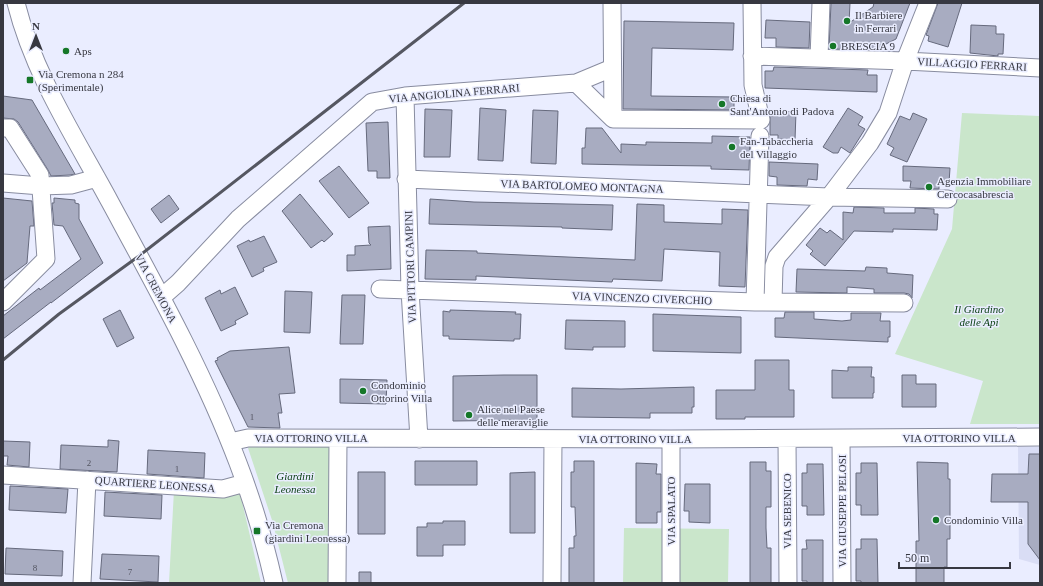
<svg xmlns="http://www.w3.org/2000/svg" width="1043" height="586" viewBox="0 0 1043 586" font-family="'Times New Roman',serif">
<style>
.built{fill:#d9ddf5}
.green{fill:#cae6cb}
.building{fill:#a8acc1;stroke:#666a7d}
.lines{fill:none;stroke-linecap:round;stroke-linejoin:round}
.street-casing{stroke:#888ca0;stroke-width:19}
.street{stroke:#fff;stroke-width:17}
.rail{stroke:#555761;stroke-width:3}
.poi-dot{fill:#157728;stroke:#eaedff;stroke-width:1.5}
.labels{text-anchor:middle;stroke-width:3;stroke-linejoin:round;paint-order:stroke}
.number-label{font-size:9px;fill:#535561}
.poi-label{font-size:11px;fill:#373841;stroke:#eaedff;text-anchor:start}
.street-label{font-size:11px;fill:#373841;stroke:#eaedff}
.park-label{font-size:11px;font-style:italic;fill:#0b4014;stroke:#eaedff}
</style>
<rect width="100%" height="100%" fill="#eaedff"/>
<path class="built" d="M1018 447H1040V565L1019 559Z"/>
<path class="green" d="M962 113 1040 116V424H970L983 381 895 354 952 229Z
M250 446H330V583H288L272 520 248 448Z
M174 490 240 493 261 583H169Z
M624 528 729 529 728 583H623Z"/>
<path class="building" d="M831 3H850L849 23 873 7 874 3H910L896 39 874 50 829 49Z
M938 3H962L948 47 928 41 929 36 926 35Z
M766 20 810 22 809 48 776 47V38H765Z
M624 21 734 23 733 50 652 48 651 96 734 97V110L623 109Z
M971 25 996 26V34H1004L1003 54H998V56L970 53Z
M774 67 868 70 867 75H877V92L765 88V71H773Z
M3 96 32 100 75 174 70 175 51 176 48 170 18 122 14 119 3 118Z
M480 108 506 110 503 161 478 160Z
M848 108 863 117 858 125 865 129 850 153 841 147 838 153H833L823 147Z
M425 109 452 110 450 157H424Z
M533 110 558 111 556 164 531 163Z
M779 111 796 112 795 140 778 139V135H770V116H779Z
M913 113 927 119 907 162 890 155 894 148 887 144 900 116 910 120Z
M388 122 390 178H377V171H368L366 123Z
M586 128H602L621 153V144L646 145V142L712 143V136L750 137 749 170 711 169V166L631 165 582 164V148H585Z
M769 162 818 164 817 180 808 179 807 186 777 185V177L769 176Z
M339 166 369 203 349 218 319 181Z
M903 166 950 168 949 183 939 182V189L910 188 911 181H903Z
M300 194 333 234 324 242 322 240 311 248 282 211Z
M169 195 179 209 161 223 151 209Z
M3 198 32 201 34 226H30L27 263 3 281Z
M54 198 75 200V203L79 204V219L103 263 51 303V302L3 339V316L39 288 40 290 81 259 63 226 54 225 52 203H54Z
M430 199 474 202 613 205 612 230 562 228V227L429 224Z
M637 204 664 205V222L722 224V209L748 210 745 287 719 286 720 252 664 249 662 281 613 279 612 282 476 276V280L425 279 426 250 477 251V253L635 260Z
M854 207 884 208V213H915V208L934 209V214H938L937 230 893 229V232L854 231 825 266 810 254 813 251 806 245 820 228 827 233 830 230 843 240V212L853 213Z
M390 226 391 269 347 271V255H355V246L371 245 369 243 368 227Z
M264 236 277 262 263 268 264 271 252 277 237 246 249 240 250 242Z
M866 267 887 268V273L913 275 912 298 909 294 904 293H874V289L847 287V293L796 292 797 269 865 271Z
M235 287 248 314 235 321 236 324 221 331 205 298 220 290 221 294Z
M285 291 312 292 310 333 284 332Z
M342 295H365L363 344H340Z
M120 310 134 338 117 347 103 319Z
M450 310 516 312 515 314H521L520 339H514V341L449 339V336H443V311L450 312Z
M785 312H814V319L842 321 851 320V313H881L880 321H890V337H888V342L775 337V318H784Z
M653 314 741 317V353L653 351Z
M566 320 625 321V347H593V350L565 349Z
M289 347 295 393 279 394 282 413H278L280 428 248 427 215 361 218 360 217 358 230 351Z
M755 360H789V390H794V417H745V419H716V390H755Z
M848 367H872L871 377H874V393H873V398H832V370L848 371Z
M504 375H537V420L453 421V376Z
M902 375H916V384H936V407H902Z
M340 379 387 380 386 404 340 403Z
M694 387V407H692V413H650V418L572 417V388L621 389Z
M108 440 119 441 117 472 60 469 61 445 108 447Z
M3 441 30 442 29 467 7 465 8 456H3Z
M148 450 205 453 204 478 147 474Z
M1029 454H1040V560L1028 544V502H991L992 474H1028Z
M415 461H477V485H415Z
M574 461H594V583H569V548H574V536H576L575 507H571V472H574Z
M750 462H766V471H771V507H766V528L767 548H771V583H750Z
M917 462 948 463V479H950V539H947V567H944V583H916V541H919Z
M636 463 657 464 656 474H661V512H657V523H636Z
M861 463H877L878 515H861V505H856V473H861Z
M807 464H823L824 515H807V506H802V473H807Z
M358 472H385V534H358Z
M535 472V533H510V473Z
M685 484H710V523L689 522V511H684Z
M10 486 68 489 66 513 9 510Z
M105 492 162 495 161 519 104 516Z
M443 521H465V545H443V556H417V527H427V523H443Z
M861 539H877L878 583H861V581H856V549H861Z
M806 540H823V583H807V581H802V549H807Z
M6 548 63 551 62 576 5 574Z
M102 554 159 556 158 582 100 579Z
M359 572H371V583H359Z"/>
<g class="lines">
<g class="street-casing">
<path id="street" d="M16 3C34 75 75 137 110 202 156 287 204 373 238 463 253 502 265 543 274 583
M612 3 613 119
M752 56 905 61 1040 68
M819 58 821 3
M576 83 613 119 761 120 753 85 752 3
M405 96 410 290 419 439
M3 128H10L40 175 46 259 3 302
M406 179 829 197 948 199
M3 183 41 186 71 185 97 178
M380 289 755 302 904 303
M162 297 178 283 238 219 372 102 405 96 576 83 612 68
M755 302 760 136
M773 302 774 266 777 257 829 197 870 143 888 113 905 61 928 3
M671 439V583
M787 439 788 583
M841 439 842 583
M230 442 248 438 671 439 1040 437
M3 475 223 489 245 483
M82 583 87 480
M337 583 338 439
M552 583 553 439"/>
</g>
<use href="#street" class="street"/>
<path class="rail" d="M3 360 59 314 139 256 464 3"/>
</g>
<g class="poi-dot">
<circle cx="847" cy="21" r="4"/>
<circle cx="833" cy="46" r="4"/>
<circle cx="66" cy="51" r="4"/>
<rect x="26" y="76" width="8" height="8" rx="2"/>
<circle cx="722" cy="104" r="4"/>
<circle cx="732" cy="147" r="4"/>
<circle cx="929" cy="187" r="4"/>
<circle cx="363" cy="391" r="4"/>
<circle cx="469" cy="415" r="4"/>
<circle cx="936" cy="520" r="4"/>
<rect x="253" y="527" width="8" height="8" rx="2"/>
</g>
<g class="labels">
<g class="number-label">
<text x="252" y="420">1</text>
<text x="89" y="466">2</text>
<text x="177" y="472">1</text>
<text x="35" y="571">8</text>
<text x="130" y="575">7</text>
</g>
<g class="poi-label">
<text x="855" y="19">Il Barbiere<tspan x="855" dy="13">in Ferrari</tspan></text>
<text x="841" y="50">BRESCIA 9</text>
<text x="74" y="55">Aps</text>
<text x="38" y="78">Via Cremona n 284<tspan x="38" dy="13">(Sperimentale)</tspan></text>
<text x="730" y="102">Chiesa di<tspan x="730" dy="13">Sant'Antonio di Padova</tspan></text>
<text x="740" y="145">Fan-Tabaccheria<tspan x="740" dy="13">del Villaggio</tspan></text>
<text x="937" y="185">Agenzia Immobiliare<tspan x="937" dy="13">Cercocasabrescia</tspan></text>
<text x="371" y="389">Condominio<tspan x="371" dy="13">Ottorino Villa</tspan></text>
<text x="477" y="413">Alice nel Paese<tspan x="477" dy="13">delle meraviglie</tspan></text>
<text x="944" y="524">Condominio Villa</text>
<text x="265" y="529">Via Cremona<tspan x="265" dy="13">(giardini Leonessa)</tspan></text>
</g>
<g class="street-label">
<text transform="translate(972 64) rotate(3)" y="4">VILLAGGIO FERRARI</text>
<text transform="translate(454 93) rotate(-5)" y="4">VIA ANGIOLINA FERRARI</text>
<text transform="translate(582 186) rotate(2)" y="4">VIA BARTOLOMEO MONTAGNA</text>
<text transform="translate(410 267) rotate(-92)" y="4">VIA PITTORI CAMPINI</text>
<text transform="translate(156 288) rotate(62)" y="4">VIA CREMONA</text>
<text transform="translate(642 298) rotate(2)" y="4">VIA VINCENZO CIVERCHIO</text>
<text x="311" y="442">VIA OTTORINO VILLA</text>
<text x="959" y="442">VIA OTTORINO VILLA</text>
<text x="635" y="443">VIA OTTORINO VILLA</text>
<text transform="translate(155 484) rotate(4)" y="4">QUARTIERE LEONESSA</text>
<text transform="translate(671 511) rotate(-90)" y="4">VIA SPALATO</text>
<text transform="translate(787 511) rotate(-90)" y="4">VIA SEBENICO</text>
<text transform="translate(842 511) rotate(-90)" y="4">VIA GIUSEPPE PELOSI</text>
</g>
<g class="park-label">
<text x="979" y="313">Il Giardino<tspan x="979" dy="13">delle Api</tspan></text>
<text x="295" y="480">Giardini<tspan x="295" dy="13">Leonessa</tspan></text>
</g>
</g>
<rect width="1043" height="586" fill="none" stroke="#373841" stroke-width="8"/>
<g transform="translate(36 36)" stroke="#eaedff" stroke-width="3" paint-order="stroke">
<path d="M0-3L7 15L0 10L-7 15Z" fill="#373841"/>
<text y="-6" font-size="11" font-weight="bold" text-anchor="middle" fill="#373841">N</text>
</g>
<path d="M899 562v6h111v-6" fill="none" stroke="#373841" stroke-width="2"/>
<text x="905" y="562" font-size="12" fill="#373841" stroke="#eaedff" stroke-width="3" paint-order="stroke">50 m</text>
</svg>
